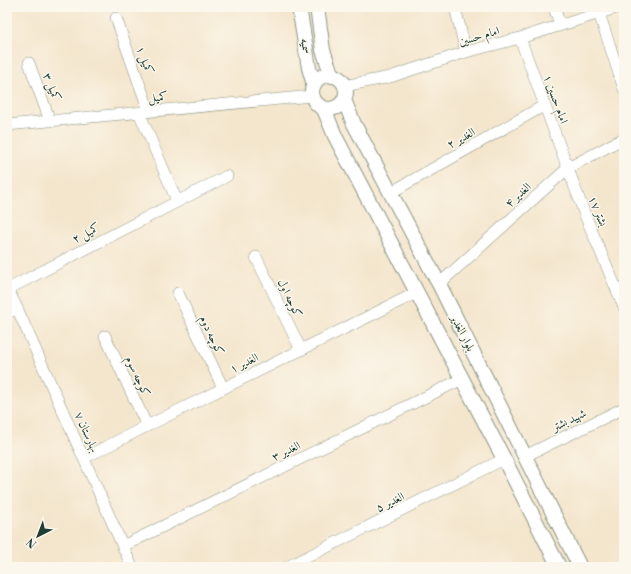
<svg xmlns="http://www.w3.org/2000/svg" width="631" height="574" viewBox="0 0 631 574" font-family="'Libre Bodoni',Amiri,serif">
<style>
.lines{fill:none;stroke-linecap:round;stroke-linejoin:round}
.minor-casing{stroke:#8a9280;stroke-width:12}
.tertiary-casing{stroke:#8a9280;stroke-width:16}
.minor{stroke:#fff;stroke-width:11}
.tertiary{stroke:#fff;stroke-width:14}
.labels{text-anchor:middle;stroke-width:3;stroke-linejoin:round;paint-order:stroke}
.street-label{font-size:12px;fill:#1f3d34;stroke:#fbf7ec}
</style>
<rect width="100%" height="100%" fill="#fbf7ec"/>
<filter id="ink" filterUnits="userSpaceOnUse"><feTurbulence type="fractalNoise" baseFrequency=".025" numOctaves="2"/><feDisplacementMap in="SourceGraphic" scale="8" xChannelSelector="R" yChannelSelector="G"/><feConvolveMatrix kernelMatrix="1 2 1 2 8 2 1 2 1" color-interpolation-filters="sRGB"/></filter>
<filter id="wash" filterUnits="userSpaceOnUse"><feTurbulence type="fractalNoise" baseFrequency=".012" numOctaves="4" result="noise"/><feDisplacementMap in="SourceGraphic" scale="16" xChannelSelector="R" yChannelSelector="G"/><feGaussianBlur stdDeviation="0.9" result="paint"/><feColorMatrix in="noise" values="0 0 0 0 0 0 0 0 0 0 0 0 0 0 0 0 0 1.4 0 .05"/><feComposite in="paint" operator="in"/></filter>
<g filter="url(#wash)">
<rect width="100%" height="100%" fill="#f4e6cd"/>
</g>
<g filter="url(#ink)">
<g class="lines">
<g class="minor-casing">
<path id="minor" d="M455 7 466 52
M554 7 560 25
M599 13 624 89
M116 18 149 111
M520 38 585 215 624 307
M29 63 50 121
M344 86 390 77 466 52 520 38 619 7
M139 112 177 201
M7 125 312 96
M390 193 545 105
M256 257 301 350
M439 284 568 168 624 138
M7 288 17 308 132 567
M8 289 227 176
M178 293 223 388
M7 313 17 308
M105 336 147 426
M525 456 624 408
M84 458 147 426 416 293
M123 546 462 379
M287 567 504 459"/>
</g>
<g class="tertiary-casing">
<path id="tertiary" d="M299 7 309 68 314 85
M317 7 323 50 332 76
M312 92a17 17 0 1 1 34 0a17 17 0 1 1-34 0Z
M344 100 354 124 439 284 580 567
M324 109 335 136 504 459 559 567"/>
</g>
<use href="#minor" class="minor"/>
<use href="#tertiary" class="tertiary"/>
</g>
</g>
<g class="labels">
<g class="street-label">
<text transform="translate(479 36) rotate(-16)" y="4">امام حسین</text>
<text transform="translate(306 46) rotate(80)" y="4">سمیه</text>
<text transform="translate(145 60) rotate(70)" y="4">کمیل ۱</text>
<text transform="translate(52 87) rotate(69)" y="4">کمیل ۳</text>
<text transform="translate(158 97) rotate(-5)" y="4">کمیل</text>
<text transform="translate(556 99) rotate(70)" y="4">امام حسین ۱</text>
<text transform="translate(461 138) rotate(-29)" y="4">الغدیر ۲</text>
<text transform="translate(518 195) rotate(-42)" y="4">الغدیر ۴</text>
<text transform="translate(598 211) rotate(68)" y="4">بشتر ۱۷</text>
<text transform="translate(86 233) rotate(-27)" y="4">کمیل ۲</text>
<text transform="translate(290 298) rotate(64)" y="4">کوچه اول</text>
<text transform="translate(463 333) rotate(63)" y="4">بلوار الغدیر</text>
<text transform="translate(212 335) rotate(65)" y="4">کوچه دوم</text>
<text transform="translate(244 363) rotate(-26)" y="4">الغدیر ۱</text>
<text transform="translate(138 376) rotate(65)" y="4">کوچه سوم</text>
<text transform="translate(569 420) rotate(-26)" y="4">شهید بشتر</text>
<text transform="translate(87 432) rotate(66)" y="4">بهارستان ۷</text>
<text transform="translate(286 451) rotate(-26)" y="4">الغدیر ۳</text>
<text transform="translate(390 502) rotate(-26)" y="4">الغدیر ۵</text>
</g>
</g>
<rect width="631" height="574" fill="none" stroke="#fbf7ec" stroke-width="24"/>
<g transform="translate(38 536) rotate(222)" stroke="#fbf7ec" stroke-width="3" paint-order="stroke">
<path d="M0-3L7 15L0 10L-7 15Z" fill="#1f3d34"/>
<text y="-6" font-size="11" font-weight="bold" text-anchor="middle" fill="#1f3d34">N</text>
</g>
</svg>
